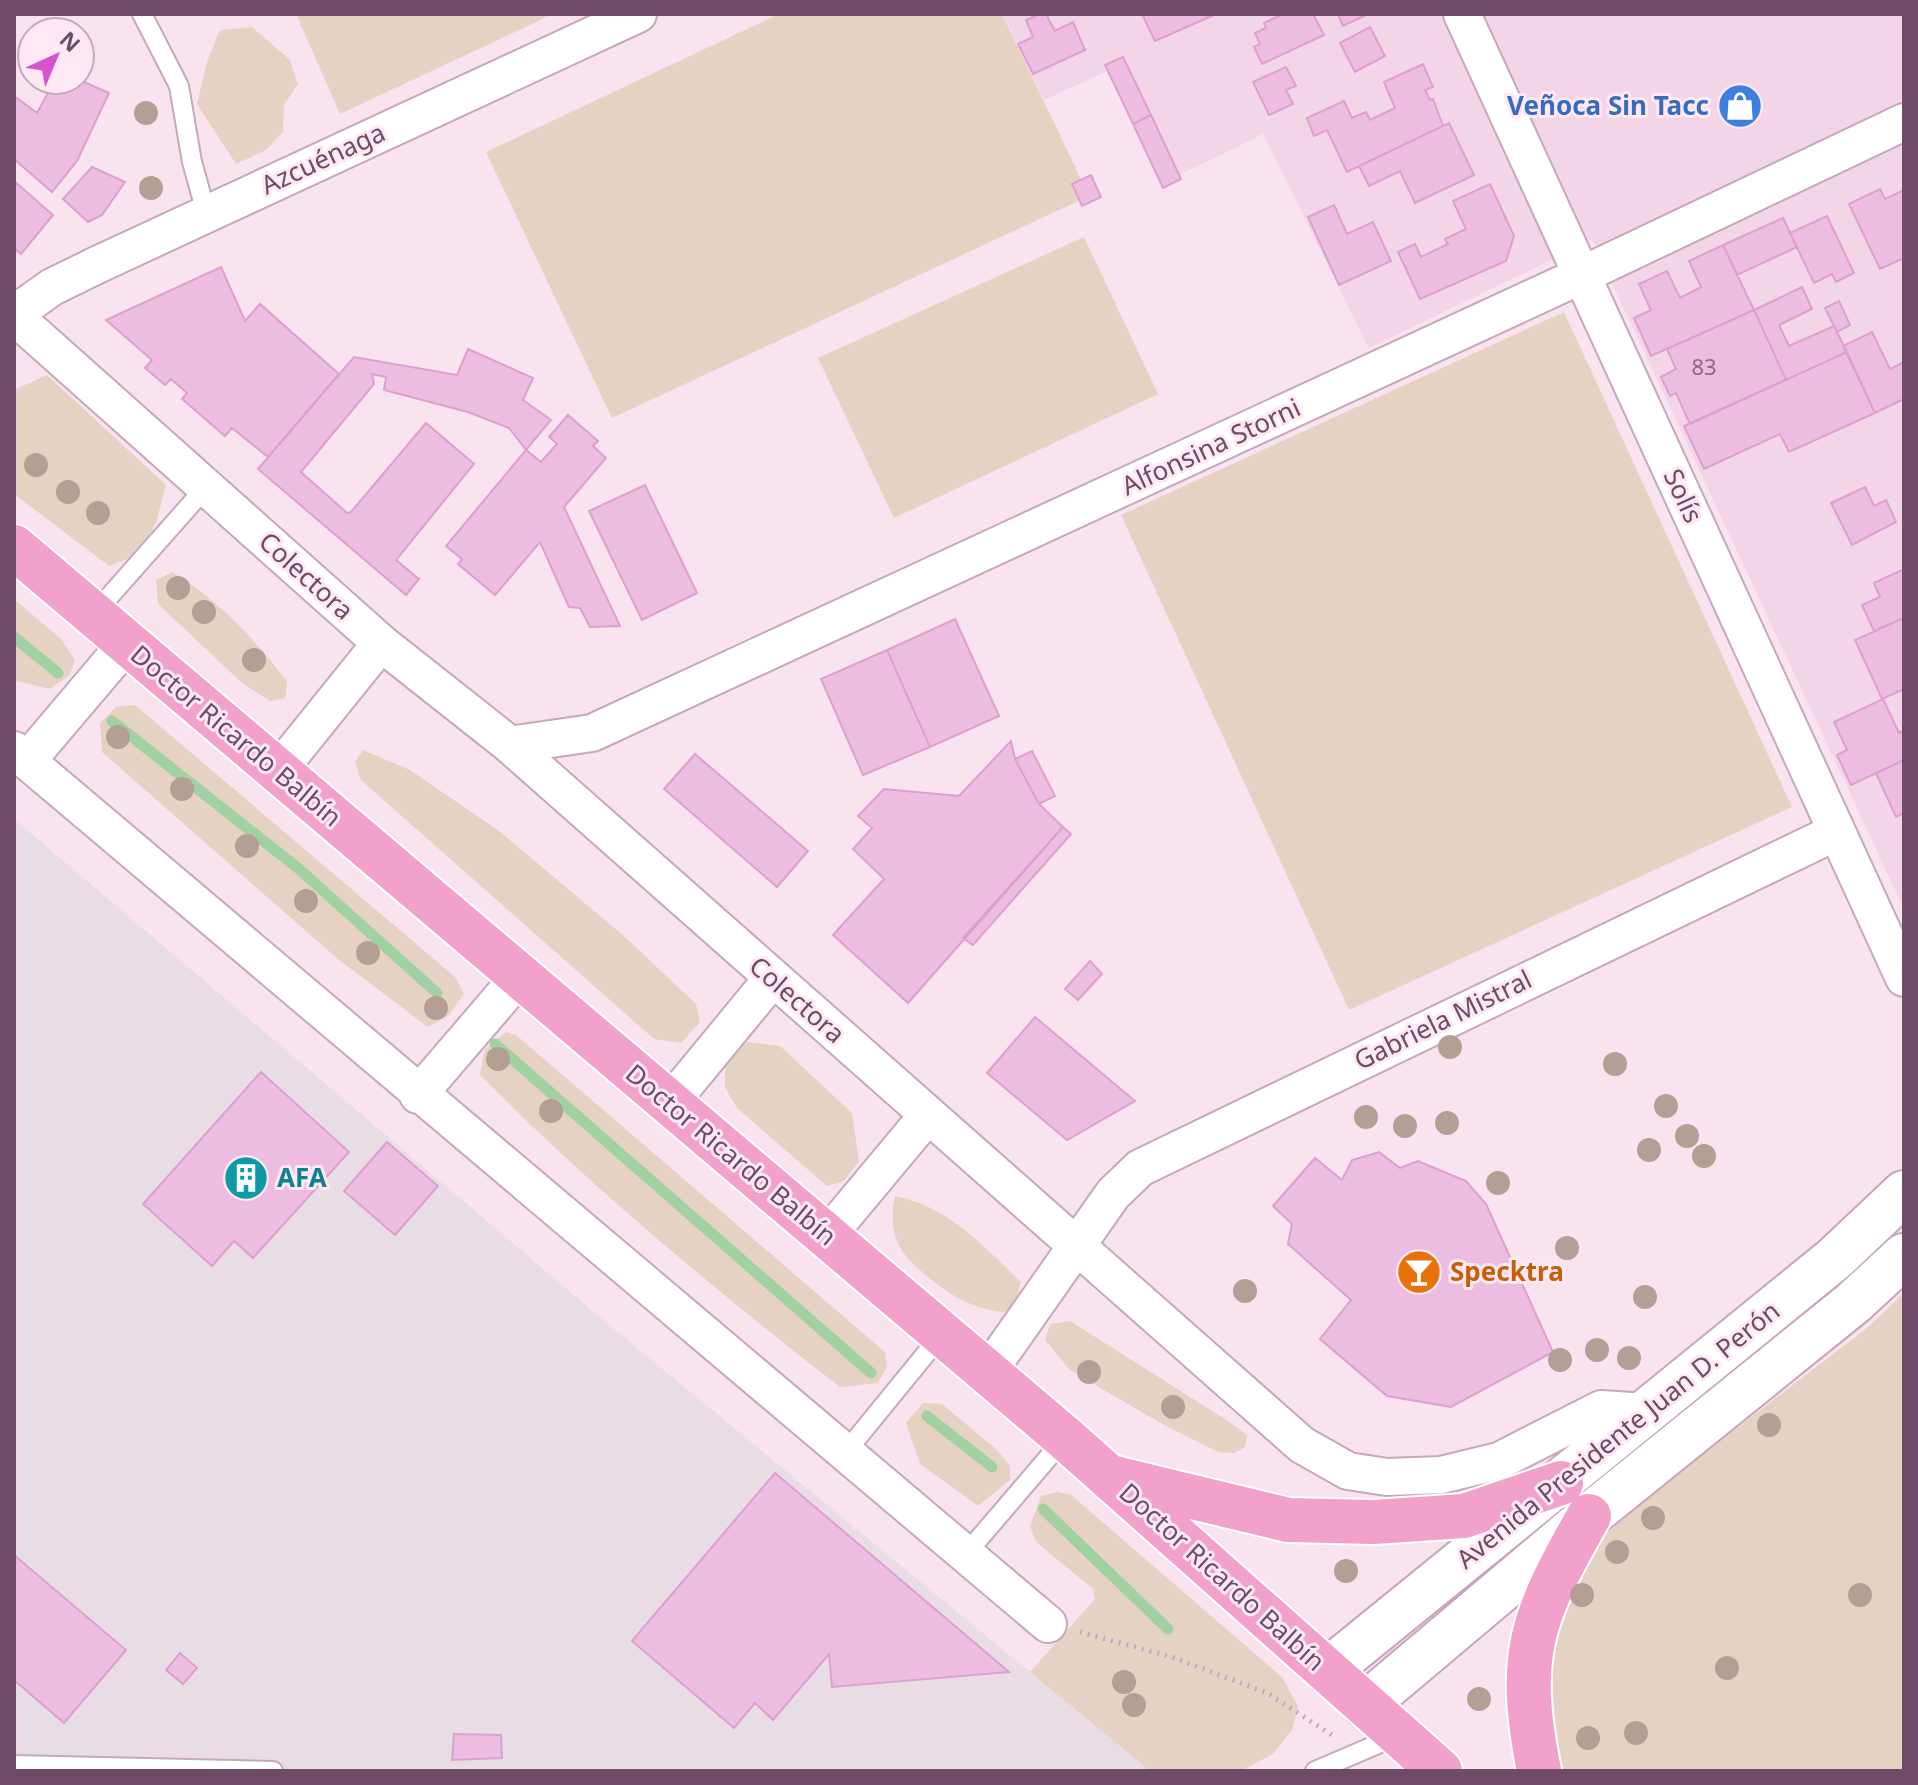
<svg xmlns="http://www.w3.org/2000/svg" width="1918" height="1785" viewBox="0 0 1918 1785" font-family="'Noto Sans',sans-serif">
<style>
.residential{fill:#f2d5e6}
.industrial{fill:#e9dde5}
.green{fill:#e5d2c3}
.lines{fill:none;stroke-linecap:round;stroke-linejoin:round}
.stream{stroke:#a1d1a1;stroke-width:11}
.building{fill:#ecbde0;stroke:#dd9fce;stroke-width:2}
.service-casing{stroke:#c6a8bd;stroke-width:22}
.minor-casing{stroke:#c6a8bd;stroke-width:40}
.secondary-casing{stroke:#c7a4bd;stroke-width:48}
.primary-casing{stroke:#fff;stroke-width:48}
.path{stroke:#d0a1c5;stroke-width:5;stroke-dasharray:2 6;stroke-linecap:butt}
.service{stroke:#fff;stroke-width:18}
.minor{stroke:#fff;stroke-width:36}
.secondary{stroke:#fff;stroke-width:44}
.primary{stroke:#f2a1cb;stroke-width:44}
.tree{fill:#b59f95}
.labels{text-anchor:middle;stroke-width:6;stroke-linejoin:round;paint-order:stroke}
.number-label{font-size:22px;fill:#8e6885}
.shop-label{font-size:26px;font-weight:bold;fill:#366cbe;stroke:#fde8f3;text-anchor:end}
.street-label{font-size:26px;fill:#6e4c67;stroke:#fde8f3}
.culture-label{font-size:26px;font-weight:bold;fill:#0d838f;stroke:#fde8f3;text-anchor:start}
.food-label{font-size:26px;font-weight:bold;fill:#c56008;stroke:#fde8f3;text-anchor:start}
</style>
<rect width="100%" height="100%" fill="#f9e3ef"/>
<path class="residential" d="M1003 14H1904V909L1592 240 1369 348 1263 134 1169 180 1114 68 1044 100Z"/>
<path class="industrial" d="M14 819 609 1325 1150 1771H14Z"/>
<path class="green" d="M296 14H553L340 114Z
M779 14H1002L1089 196 612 418 486 152Z
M252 27 290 60 298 84 284 105 283 132 266 150 236 164 197 104 207 62 220 30Z
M1084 237 1158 394 894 518 818 358Z
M1564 312 1792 807 1349 1010 1121 515Z
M47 375 166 485 156 523 139 554 109 566 14 494V390Z
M172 572C218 599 255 640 287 681L285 698 270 701 242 683 158 604 156 580Z
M14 599 61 639 75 660 69 676 49 689 14 680Z
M135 705 455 977 464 994 449 1015 428 1027 339 960 102 752 100 723 116 707Z
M363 750 410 770 499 831 625 937 696 1004 700 1022 681 1043 654 1039 361 780 355 762Z
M506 1032 516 1035 885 1352 887 1367 878 1383 840 1387C714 1289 593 1189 480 1075L485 1049Z
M747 1042 780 1046 852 1113 859 1161 844 1181 827 1186 737 1108 725 1087V1065Z
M895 1196C948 1206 983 1246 1021 1282L1015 1303 1007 1312C970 1312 930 1283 905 1255 892 1239 890 1215 895 1196Z
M1904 1293V1771H1562L1546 1707 1553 1632 1575 1577 1606 1528 1867 1328Z
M1070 1321 1228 1421 1247 1435 1245 1447 1234 1453 1218 1452 1162 1424 1070 1370 1045 1340 1050 1324Z
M923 1403 942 1404 996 1449 1010 1466V1480L978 1506 920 1464 906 1423Z
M1057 1492 1070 1494 1283 1678 1298 1707 1292 1730 1273 1754 1241 1771H1150L1030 1672 1095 1599 1093 1589 1036 1542 1030 1526 1041 1496Z"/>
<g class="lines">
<path class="stream" d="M14 637 58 673
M112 721 299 869 437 993
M495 1044 871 1373
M927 1416 992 1467
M1043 1509 1168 1629"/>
</g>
<path class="building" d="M1040 14H1046L1055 31 1073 22 1085 50 1033 74 1018 44 1033 37 1026 20Z
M1142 14H1214V15L1155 41Z
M1283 14H1313L1324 35 1262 64 1254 47 1260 44 1255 33 1266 28 1264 23Z
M1338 14H1363L1364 16 1343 26Z
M1370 27 1385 56 1355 72 1340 43Z
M1123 57 1151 115 1133 124 1105 65Z
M1423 64 1433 87 1425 90 1430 100 1433 99 1443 126 1347 172 1327 130 1314 136 1307 118 1344 101 1352 118 1366 112 1370 120 1395 108 1384 82Z
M1286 67 1296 86 1286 90 1293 104 1269 115 1253 82Z
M55 80H80L109 93 77 161 52 192 14 159V96L37 113Z
M1151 115 1181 179 1163 188 1133 124Z
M1449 123 1474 175 1415 203 1400 171 1369 186 1359 166Z
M92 167 125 182 102 215 88 222 63 199Z
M1091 175 1101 197 1082 206 1072 184Z
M14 181 53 215 21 254 14 248Z
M1490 184 1514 236 1506 261 1420 299 1398 252 1415 244 1421 257 1448 244 1445 239 1466 229 1453 201Z
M1880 189 1885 199 1904 190V258L1880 269 1849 204Z
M1334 205 1347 234 1373 222 1391 261 1339 285 1308 217Z
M1827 216 1854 273 1836 282 1832 274 1814 283 1790 233Z
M1783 218 1797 247 1737 275 1723 245Z
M1723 245 1754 310 1651 356 1634 318 1651 310 1639 284 1667 271 1680 298 1701 287 1689 261Z
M221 267 245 321 260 304 339 374 268 457 232 428 225 436 182 399 187 393 171 379 165 385 145 368 152 360 106 320Z
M1802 287 1812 309 1779 325 1789 346 1834 326 1847 352 1786 380 1754 310Z
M1839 301 1850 325 1837 332 1825 308Z
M1754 310 1786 380 1690 424 1676 393 1670 396 1661 377 1676 369 1667 349Z
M1872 332 1890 369 1904 362V399L1875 413 1843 346Z
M468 349 533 378 523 400 551 420 526 450 509 428 468 412 384 390 386 377 372 374 374 384 301 472 347 513 351 512 426 423 474 464 396 560 419 579 406 595 258 469 354 357 457 375Z
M1847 352 1875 413 1789 452 1780 434 1704 469 1684 426Z
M568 415 598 441 593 446 606 458 564 507 620 626 590 627 580 608 569 607 540 542 495 595 458 564 462 559 446 546 526 450 541 462 557 444 549 437Z
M645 485 697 593 642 620 589 511Z
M1865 487 1874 506 1886 500 1896 522 1852 545 1831 503Z
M1904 569V618L1874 631 1862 605 1880 597 1874 583Z
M1904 618V689L1882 699 1855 640Z
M955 619 999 716 930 747 887 650Z
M887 650 930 747 863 775 821 679Z
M1883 699 1899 733 1904 730V760L1851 785 1837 755 1847 750 1834 722Z
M1011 741 1015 759 1039 804 1063 827 908 1003 833 935 884 879 853 849 872 828 858 816 884 789 959 796Z
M1032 751 1055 796 1039 804 1015 759Z
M695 754 808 851 777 887 664 789Z
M1904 760V813L1896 817 1876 773Z
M1063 827 1071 834 973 945 963 938Z
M1090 961 1102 974 1078 1000 1065 989Z
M1035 1017 1135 1101 1067 1140 987 1073Z
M261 1072 349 1152 253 1258 234 1241 212 1266 143 1204Z
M387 1142 438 1186 395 1235 344 1191Z
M1379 1152 1400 1168 1418 1161 1466 1181 1486 1204 1553 1352 1451 1407 1387 1396 1320 1339 1351 1300 1288 1244 1292 1224 1273 1206 1315 1158 1342 1180 1352 1160Z
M775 1473 1009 1672 832 1687 829 1654 773 1720 755 1703 734 1728 632 1641Z
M14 1555 126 1650 64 1723 14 1680Z
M180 1653 197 1668 183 1684 166 1670Z
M454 1734 501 1735 502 1758 452 1760Z"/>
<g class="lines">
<g class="service-casing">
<path id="service" d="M142 14 179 86 192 162 206 212
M93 615 207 486
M844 1454 942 1334
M965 1555 1065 1438
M14 1765 273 1771
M1315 1771 1399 1735"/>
</g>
<g class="minor-casing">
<path id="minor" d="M1462 14 1904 978
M14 314 52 287 97 265 638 14
M14 316 381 643 510 745 1302 1445 1348 1471 1387 1477 1441 1475 1499 1461 1601 1409 1647 1412
M510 745 592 733 1582 275 1904 122
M14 750 1048 1624
M27 761 127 643
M277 772 381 643
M418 1095 520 976
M670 1103 772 979
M827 1236 928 1115
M988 1372 1113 1194 1140 1168 1836 832"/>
</g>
<g class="secondary-casing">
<path id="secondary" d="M1327 1671 1834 1259 1904 1193
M1365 1705 1589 1516 1853 1303 1904 1256"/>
</g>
<g class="primary-casing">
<path id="primary" d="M14 547 1065 1438 1440 1771
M1114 1478 1288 1520 1374 1522 1464 1516 1561 1483
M1539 1771C1516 1654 1531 1618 1589 1516"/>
</g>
<path class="path" d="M1080 1632 1172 1657 1267 1693 1332 1735"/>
<use href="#service" class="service"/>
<use href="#minor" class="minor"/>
<use href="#secondary" class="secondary"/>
<use href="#primary" class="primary"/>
</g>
<g class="tree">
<circle cx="146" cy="113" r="12"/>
<circle cx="151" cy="188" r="12"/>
<circle cx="36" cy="465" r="12"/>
<circle cx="68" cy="492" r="12"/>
<circle cx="98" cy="513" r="12"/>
<circle cx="178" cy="588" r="12"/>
<circle cx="204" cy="612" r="12"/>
<circle cx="254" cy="660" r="12"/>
<circle cx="118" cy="737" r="12"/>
<circle cx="182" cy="789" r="12"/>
<circle cx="247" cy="846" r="12"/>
<circle cx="306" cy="901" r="12"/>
<circle cx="368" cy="953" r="12"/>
<circle cx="436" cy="1008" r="12"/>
<circle cx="1450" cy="1047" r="12"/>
<circle cx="498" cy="1059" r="12"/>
<circle cx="1615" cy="1064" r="12"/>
<circle cx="1666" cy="1106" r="12"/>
<circle cx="551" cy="1111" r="12"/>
<circle cx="1366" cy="1117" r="12"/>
<circle cx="1447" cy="1123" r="12"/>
<circle cx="1405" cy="1126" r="12"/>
<circle cx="1687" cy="1136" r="12"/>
<circle cx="1649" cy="1150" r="12"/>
<circle cx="1704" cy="1156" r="12"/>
<circle cx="1498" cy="1183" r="12"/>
<circle cx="1567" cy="1248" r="12"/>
<circle cx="1245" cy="1291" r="12"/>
<circle cx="1645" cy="1297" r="12"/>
<circle cx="1597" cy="1350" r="12"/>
<circle cx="1629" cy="1358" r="12"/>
<circle cx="1560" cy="1360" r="12"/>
<circle cx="1089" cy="1372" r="12"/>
<circle cx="1173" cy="1407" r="12"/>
<circle cx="1769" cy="1425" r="12"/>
<circle cx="1653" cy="1518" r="12"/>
<circle cx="1617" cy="1552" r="12"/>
<circle cx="1346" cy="1571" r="12"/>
<circle cx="1582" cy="1595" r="12"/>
<circle cx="1860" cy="1595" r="12"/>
<circle cx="1727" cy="1668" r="12"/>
<circle cx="1124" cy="1682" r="12"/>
<circle cx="1479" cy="1699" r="12"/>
<circle cx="1134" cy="1705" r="12"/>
<circle cx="1636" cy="1733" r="12"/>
<circle cx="1588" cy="1738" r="12"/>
</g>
<defs>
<g id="shop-disc" transform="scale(2.3)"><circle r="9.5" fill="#3f7fe0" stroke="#fde8f3"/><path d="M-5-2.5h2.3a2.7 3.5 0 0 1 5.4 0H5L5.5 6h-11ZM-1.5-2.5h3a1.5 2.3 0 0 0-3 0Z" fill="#fff"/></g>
<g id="building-disc" transform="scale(2.3)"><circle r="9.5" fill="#0f9aa8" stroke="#fde8f3"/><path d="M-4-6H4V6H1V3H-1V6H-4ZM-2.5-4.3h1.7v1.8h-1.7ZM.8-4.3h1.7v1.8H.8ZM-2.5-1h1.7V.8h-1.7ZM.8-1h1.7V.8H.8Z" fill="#fff"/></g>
<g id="bar-disc" transform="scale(2.3)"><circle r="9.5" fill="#e8710a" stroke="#fde8f3"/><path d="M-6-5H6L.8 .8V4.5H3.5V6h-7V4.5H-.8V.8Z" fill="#fff"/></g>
</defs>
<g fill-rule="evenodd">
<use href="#shop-disc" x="1740" y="106"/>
<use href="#building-disc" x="246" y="1178"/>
<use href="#bar-disc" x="1419" y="1272"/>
</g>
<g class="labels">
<g class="number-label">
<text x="1704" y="375">83</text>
</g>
<g class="shop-label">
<text x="1709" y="115">Veñoca Sin Tacc</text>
</g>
<g class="street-label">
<text transform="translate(323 159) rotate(-25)" y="9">Azcuénaga</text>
<text transform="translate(1211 447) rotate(-25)" y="9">Alfonsina Storni</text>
<text transform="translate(1683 496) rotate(65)" y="9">Solís</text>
<text transform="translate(306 576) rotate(42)" y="9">Colectora</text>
<text transform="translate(236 736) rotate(40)" y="9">Doctor Ricardo Balbín</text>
<text transform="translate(797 1000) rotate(41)" y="9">Colectora</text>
<text transform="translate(1443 1020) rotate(-26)" y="9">Gabriela Mistral</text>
<text transform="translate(731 1155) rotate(40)" y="9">Doctor Ricardo Balbín</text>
<text transform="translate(1618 1435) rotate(-39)" y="9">Avenida Presidente Juan D. Perón</text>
<text transform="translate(1222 1577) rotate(42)" y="9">Doctor Ricardo Balbín</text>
</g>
<g class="culture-label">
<text x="277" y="1187">AFA</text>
</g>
<g class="food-label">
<text x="1450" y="1281">Specktra</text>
</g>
</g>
<rect width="1918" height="1785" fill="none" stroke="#6e4c67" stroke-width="32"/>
<g transform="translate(56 56) rotate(44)"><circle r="38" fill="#fde8f3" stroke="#c4aabb" stroke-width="2"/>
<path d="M0-6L14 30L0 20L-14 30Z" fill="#d754cd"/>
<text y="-12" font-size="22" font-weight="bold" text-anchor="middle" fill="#6e4c67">N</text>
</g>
</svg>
